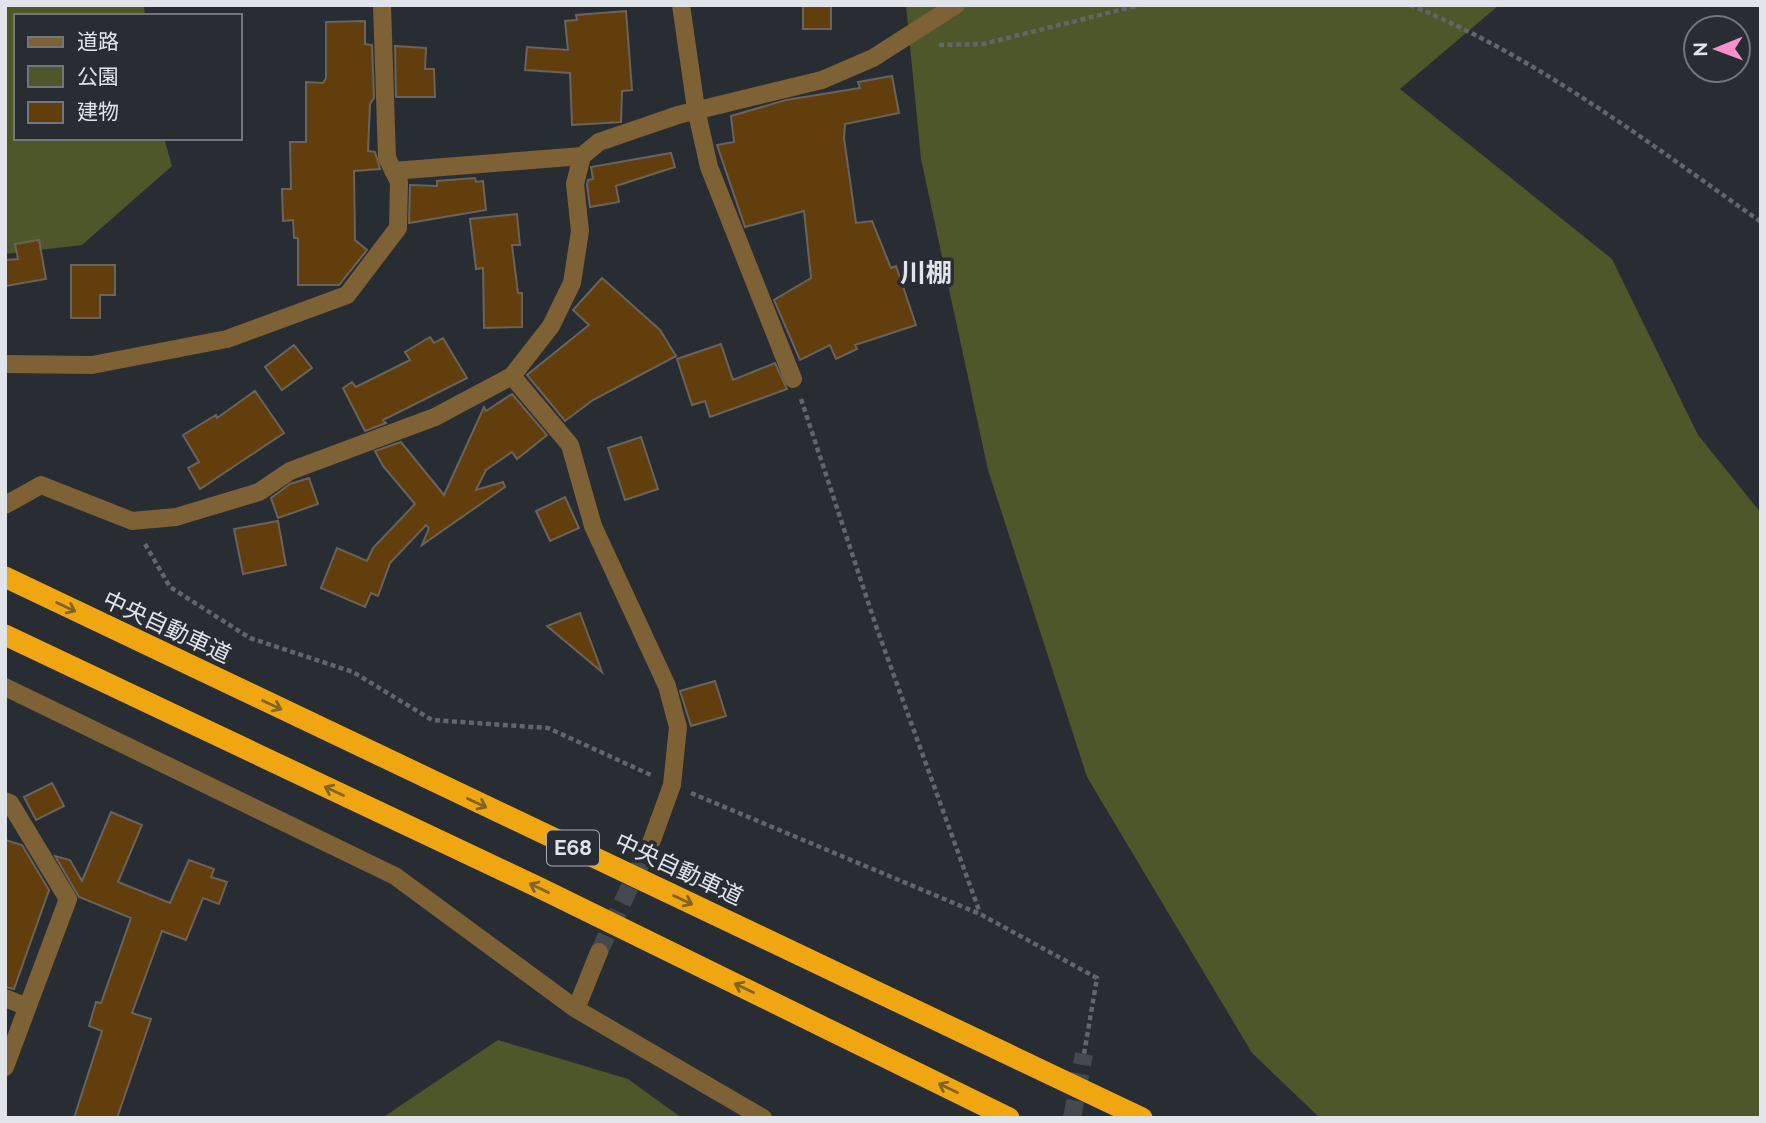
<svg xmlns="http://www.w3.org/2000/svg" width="1766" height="1123" viewBox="0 0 1766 1123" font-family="Raleway,'Noto Sans JP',sans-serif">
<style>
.green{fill:#4d5729}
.building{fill:#623e0c;stroke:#69635c;stroke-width:2}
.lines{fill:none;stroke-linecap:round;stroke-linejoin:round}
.minor-tunnel{stroke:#43494e;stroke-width:18;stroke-dasharray:18 9;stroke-linecap:butt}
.path{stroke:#60666b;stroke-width:4.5;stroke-dasharray:5 3.5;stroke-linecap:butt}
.minor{stroke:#7e6134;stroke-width:18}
.highway{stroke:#efa611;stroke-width:21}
.oneway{stroke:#816324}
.labels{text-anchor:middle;stroke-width:7;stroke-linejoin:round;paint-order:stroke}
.shield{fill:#272d33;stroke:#a9aeb2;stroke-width:2}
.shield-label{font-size:21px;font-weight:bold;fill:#e1e5e9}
.street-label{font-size:23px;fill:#e1e5e9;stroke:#272d33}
.quarter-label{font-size:26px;font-weight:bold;fill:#e1e5e9;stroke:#272d33}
</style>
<rect width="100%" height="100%" fill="#272d33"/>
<path class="green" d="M5 5H144L145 16H16V138H164L172 166 82 245 5 254Z
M906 5H1499L1400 89 1612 259 1698 435 1761 513V1118H1320L1252 1053 1087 777 988 470 921 159Z
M498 1040 628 1079 682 1118H382Z"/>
<path class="building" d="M803 5H831V29H803Z
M626 11 632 90 622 91 621 122 572 125 570 73 525 70 527 47 568 50 565 21 577 20 576 15Z
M365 21V44L372 45 374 98 370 104 368 151 375 152 380 169 354 171 355 240 367 250 339 285H298V238H294L293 220 283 221 282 189H291L290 142H306V82L323 83 326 78V22Z
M395 46 426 48 425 69H434L435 97H396Z
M892 76 899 113 845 124 844 138 856 223 872 221 891 268 896 266 916 325 855 345 857 349 836 359 830 345 800 360 774 300 811 278 804 211 745 227 717 145 734 142 731 116 786 100 860 88 858 82Z
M671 153 675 167 616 186 619 202 590 207 587 185 588 180 593 179 591 167Z
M475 178 476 182 483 181 486 210 409 223 410 185 437 186V181Z
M517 214 520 245H512L518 293H522V327L484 328 483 268 476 269 470 219Z
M39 240 46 279 5 286V260L18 259 15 244Z
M71 265H115V295H100V318H71Z
M602 278 660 330 676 356 593 400 565 421 527 375 589 325 573 310Z
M430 337 434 343 443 338 467 378 383 420 386 423 365 431 343 388 352 382 356 387 410 360 405 352Z
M721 344 733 380 775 363 787 389 710 417 705 401 692 405 677 359Z
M294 345 312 368 282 390 265 367Z
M255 391 284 433 200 489 188 468 199 462 183 435 216 415 217 418Z
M512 394 547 435 517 459 512 452 486 470 476 490 503 482 505 487 422 545 429 528 426 525 390 563 378 596 371 593 365 607 321 588 337 548 367 561 373 548 415 504 383 466 375 451 401 442 444 495 484 407 486 411Z
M641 437 658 489 625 500 608 448Z
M309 478 318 504 278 518 271 498 290 484Z
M565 497 579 528 550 541 536 511Z
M278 521 286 565 243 574 234 529Z
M580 613 602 672 547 626Z
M715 681 726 716 691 726 680 691Z
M52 783 64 806 36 820 24 797Z
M111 812 142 825 118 882 170 903 189 860 214 869 211 877 227 882 219 904 203 898 186 940 162 931 132 1013 151 1019 117 1118H74L102 1031 89 1026 96 1002 101 1003 131 918 79 897 55 856 70 860 82 881Z
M5 840 22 845 49 890 14 989 5 987Z"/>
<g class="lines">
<path class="minor-tunnel" d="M599 952 652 840
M1072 1118 1084 1054"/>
<path class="path" d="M1410 5C1534 55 1652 145 1761 222
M939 45 983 44 1140 5
M801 399 876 626 980 913
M145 544 170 587 250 638 353 672 432 720 548 728 651 775
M691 793 980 914 1097 978 1084 1054"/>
<path class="minor" d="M681 5 696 109 709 167 793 379
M393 171 582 156 599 142 678 115 822 80 873 58 956 5
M5 364 92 365 227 339 347 295 398 228 399 182 387 158 382 5
M512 376 570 445 593 526 667 686 678 727 672 785 652 840
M5 505 41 485 132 521 176 517 259 492 290 471 435 417 512 376 551 326 572 283 580 231 575 184 582 156
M5 687 395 876 576 1009 763 1118
M5 801 10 803 68 899 5 1067
M5 998 27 1007
M576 1009 599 952"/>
<path class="highway" d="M5 577 1142 1118
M5 635 542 889 1009 1118"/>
</g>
<defs><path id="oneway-shaft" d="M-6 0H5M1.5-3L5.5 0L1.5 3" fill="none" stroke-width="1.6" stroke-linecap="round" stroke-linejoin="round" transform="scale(1.75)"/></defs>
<g class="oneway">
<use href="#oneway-shaft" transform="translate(66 607) rotate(26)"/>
<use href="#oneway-shaft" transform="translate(272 705) rotate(25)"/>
<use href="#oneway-shaft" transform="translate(334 791) rotate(-155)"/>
<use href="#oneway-shaft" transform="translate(477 803) rotate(25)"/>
<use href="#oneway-shaft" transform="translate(539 888) rotate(-154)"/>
<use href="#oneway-shaft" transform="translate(683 900) rotate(25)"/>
<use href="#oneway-shaft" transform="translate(744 988) rotate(-154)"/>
<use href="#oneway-shaft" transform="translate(948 1088) rotate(-154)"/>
</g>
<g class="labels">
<rect class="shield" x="547" y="830.5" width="52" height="35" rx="5"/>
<g class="shield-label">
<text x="573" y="855">E68</text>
</g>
<g class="street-label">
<text transform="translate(167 627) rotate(25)" y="8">中央自動車道</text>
<text transform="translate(679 869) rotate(25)" y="8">中央自動車道</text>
</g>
<g class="quarter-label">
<text x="926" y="282">川棚</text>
</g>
</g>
<rect width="1766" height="1123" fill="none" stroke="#e1e5e9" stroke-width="14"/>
<rect x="14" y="14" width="228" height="126" fill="#272d33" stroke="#71777c" stroke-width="2"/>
<rect x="28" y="37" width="35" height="10" fill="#7e6134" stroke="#71777c" stroke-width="2"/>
<text x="77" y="49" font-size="21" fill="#e1e5e9">道路</text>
<rect x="28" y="66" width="35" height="21" fill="#4d5729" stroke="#71777c" stroke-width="2"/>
<text x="77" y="84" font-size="21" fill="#e1e5e9">公園</text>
<rect x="28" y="102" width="35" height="21" fill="#623e0c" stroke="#71777c" stroke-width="2"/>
<text x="77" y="119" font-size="21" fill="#e1e5e9">建物</text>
<g transform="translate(1717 49) rotate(269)"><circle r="33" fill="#272d33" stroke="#71777c" stroke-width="2"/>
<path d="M0-5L12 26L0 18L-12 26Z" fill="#f890cc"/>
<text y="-10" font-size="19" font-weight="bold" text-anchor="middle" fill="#e1e5e9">N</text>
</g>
</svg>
